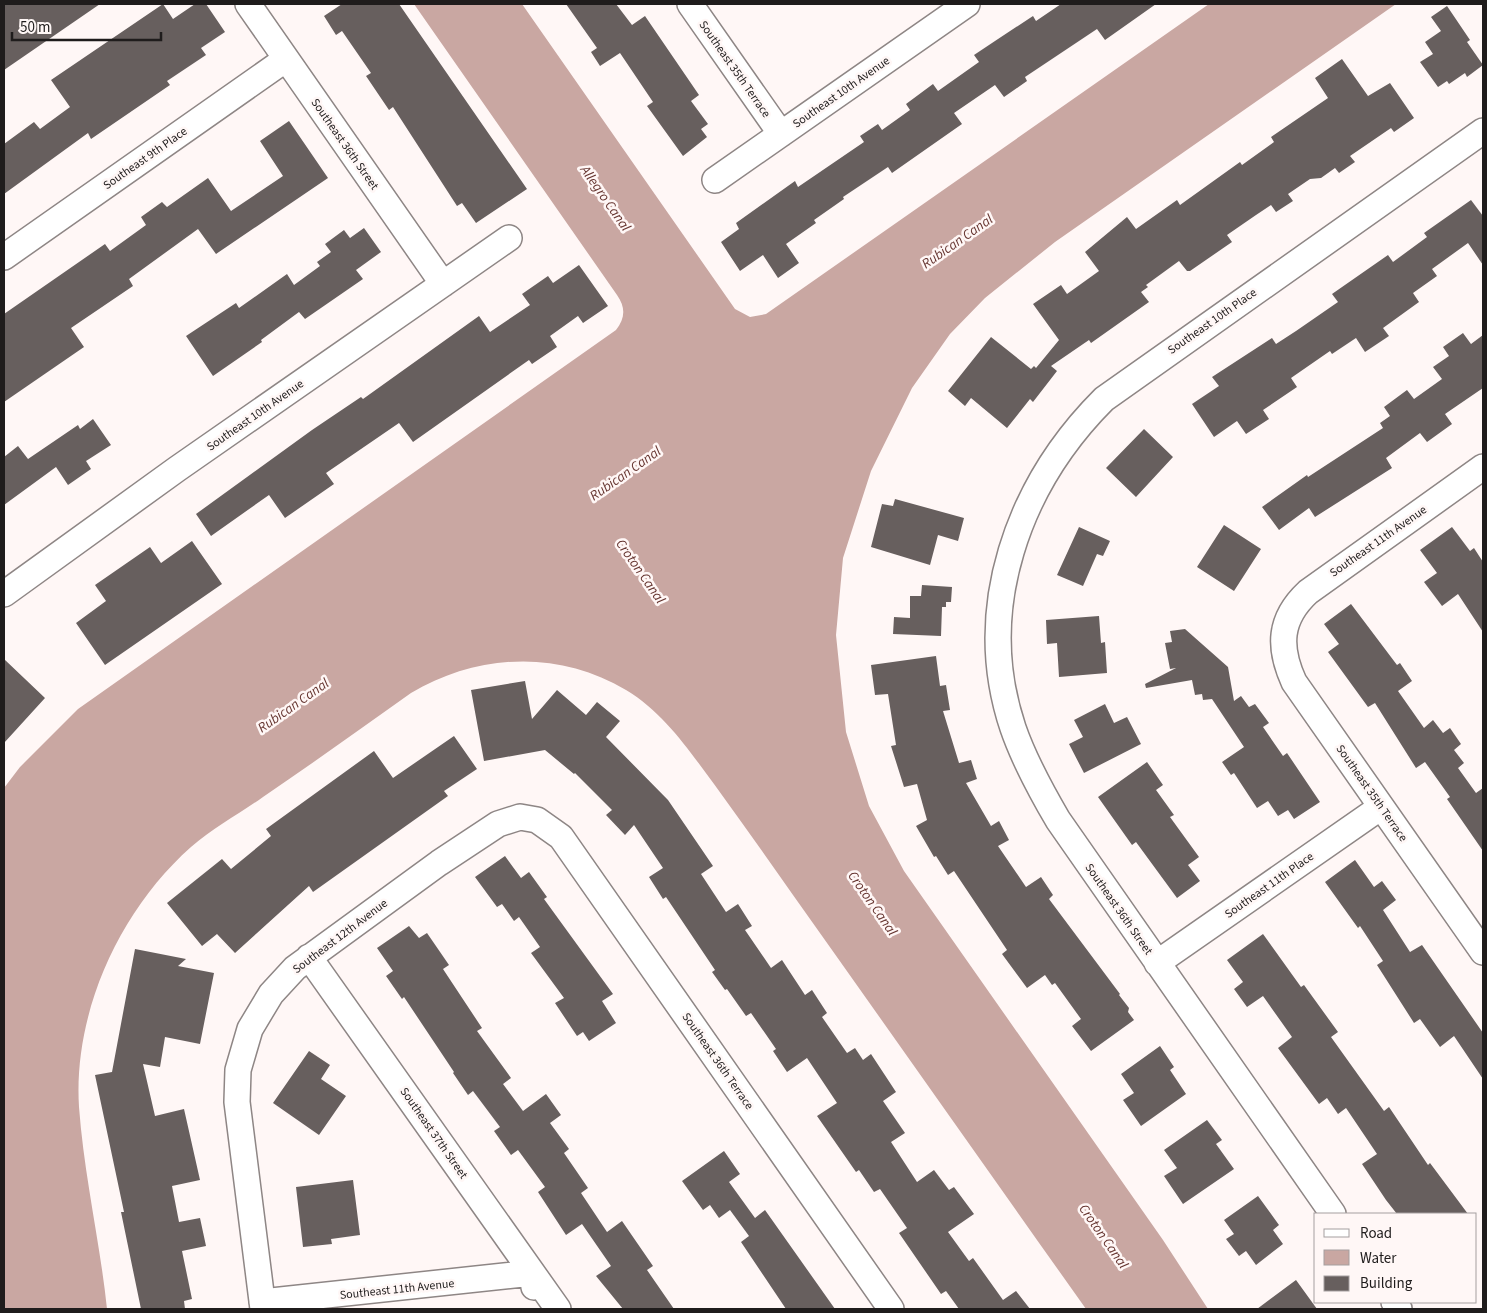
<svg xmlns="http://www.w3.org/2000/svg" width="1487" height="1313" viewBox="0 0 1487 1313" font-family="'Source Sans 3',sans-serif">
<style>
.water{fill:#c9a7a2}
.building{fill:#675f5e}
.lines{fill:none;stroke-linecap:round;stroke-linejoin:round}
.minor-casing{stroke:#8e8685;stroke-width:28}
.minor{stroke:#fff;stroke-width:25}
.labels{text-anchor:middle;stroke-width:5;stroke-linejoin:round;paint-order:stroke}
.street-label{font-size:12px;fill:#1f1c1c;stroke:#fff7f6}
.water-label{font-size:14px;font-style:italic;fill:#663530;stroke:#fff7f6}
</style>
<rect width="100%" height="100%" fill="#fff7f6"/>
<path class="water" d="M414 4H522L735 309 750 317 766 314 1209 4H1396L1055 242 985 298 950 334 912 388 871 471 843 558 836 635 846 732 869 806 904 871 1163 1240 1208 1309H1086C988 1171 891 1033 793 895 767 858 741 821 714 784 688 749 664 713 626 690 558 649 477 654 411 693 362 728 313 763 263 797 239 814 213 828 191 847 120 910 73 1012 79 1107 84 1175 100 1242 107 1309H4V788L20 767 78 709 616 330C625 318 626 308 617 295Z"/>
<path class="building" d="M4 4H100L4 70Z
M163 4 173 19 195 4H206L225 32 201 48 206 55 167 81 170 85 91 139 88 133 4 194V144L34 122 40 129 70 107 51 80Z
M342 4H399L527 189 476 223 462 203 457 206 393 107 389 110 366 76 371 73 342 31 336 35 324 16Z
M566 4H616L632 25 645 16 699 95 691 101 708 124 701 129 707 137 683 156 647 106 653 102 620 53 600 66 591 52 597 48Z
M1061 4H1156L1105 40 1097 29 1025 77 1027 81 1004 97 995 85 954 113 962 124 892 173 888 167 843 197 844 199 814 220 816 223 786 244 799 263 778 278 763 255 740 271 721 242 739 229 736 223 795 181 798 187 864 142 860 136 878 124 882 130 910 110 906 104 933 84 938 91 979 62 974 55 998 39 1033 16 1036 21Z
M1447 6 1470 40 1467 42 1483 65 1467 77 1465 73 1449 84 1447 81 1438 87 1420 62 1433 54 1425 42 1441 31 1431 17Z
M1342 59 1368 96 1390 83 1414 118 1394 132 1391 128 1350 156 1355 162 1339 173 1335 168 1321 178 1310 179 1288 194 1293 201 1276 212 1271 205 1256 215 1227 235 1232 242 1190 271H1187L1179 261 1146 285 1148 287 1141 292 1149 302 1091 343 1089 340 1051 366 1057 371 1033 402 1030 399 1007 428 971 398 965 406 948 391 991 337 1031 369 1034 366 1036 368 1059 340 1033 304 1061 285 1067 294 1099 271 1085 252 1127 217 1136 229 1177 200 1180 205 1240 162 1242 165 1274 142 1271 137 1328 98 1315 78Z
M289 121 328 178 216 254 198 229 129 279 133 286 71 328 84 347 4 402V314L105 244 110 251 146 225 141 217 162 202 167 207 208 178 231 211 283 176 260 141Z
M1471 200 1483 216V265L1468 243 1432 269 1437 276 1413 293 1419 302 1383 328 1389 336 1365 352 1356 338 1332 354 1330 351 1291 378 1297 387 1263 410 1269 419 1246 434 1237 421 1214 437 1192 404 1219 386 1212 377 1272 338 1276 344 1296 331 1338 302 1332 294 1388 255 1393 262 1427 237 1424 233Z
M364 228 381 252 356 270 363 279 305 319 299 312 261 340 262 342 213 376 186 336 236 303 239 308 287 274 294 285 320 266 317 262 331 252 325 244 344 230 350 238Z
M579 265 608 306 583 323 578 316 550 336 557 347 532 364 529 360 413 442 399 423 326 473 334 484 285 518 269 495 211 536 196 514 312 430 361 397 363 399 479 316 490 332 530 305 522 294 548 276 553 283Z
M1463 333 1471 344 1483 335V388L1445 414 1452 424 1427 442 1420 433 1386 458 1392 468 1315 517 1309 508 1279 530 1262 507 1307 475 1308 477 1383 428 1380 423 1390 416 1384 407 1407 390 1414 399 1442 379 1433 367 1449 356 1443 347Z
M93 419 111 445 86 461 91 469 68 485 56 467 4 505V457L18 446 28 459 78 425 80 429Z
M1144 429 1173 457 1136 497 1106 468Z
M895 499 964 518 958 541 938 535 930 565 871 547 882 504 893 506Z
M1224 525 1261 549 1234 591 1197 567Z
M1079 527 1110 541 1103 556 1097 554 1083 586 1057 575Z
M1452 527 1470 551 1474 548 1483 562V632L1458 594 1442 606 1424 582 1437 573 1420 550Z
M192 541 222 584 105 665 76 623 106 601 95 585 150 547 161 563Z
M922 585 952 587 951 602H946V607H942L941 636 893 634 894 617 910 618V596H921Z
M1351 604 1397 665 1400 663 1412 681 1398 691 1424 728 1433 720 1443 733 1450 728 1461 744 1454 750 1464 763 1458 768 1476 793 1483 788V851L1447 799 1450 797 1425 762 1416 768 1375 703 1368 707 1328 652 1339 644 1324 624Z
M1099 616 1101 643 1105 642 1107 673 1059 677 1057 643 1047 644 1046 620Z
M1185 629 1228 667 1234 701 1241 696 1249 707 1255 704 1269 723 1263 727 1283 756 1287 753 1320 802 1294 819 1288 810 1278 816 1268 801 1257 808 1234 773 1231 775 1222 762 1244 747 1212 699 1203 700 1202 694 1195 695 1192 680 1146 688 1145 684 1176 668 1170 669 1165 643 1172 642 1170 631Z
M936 656 940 686 946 685 950 710 943 711 959 763 971 760 977 779 966 783 991 826 999 821 1009 840 998 846 1026 887 1041 877 1053 895 1049 899 1120 994 1119 995 1129 1008 1128 1012 1134 1020 1091 1051 1072 1026 1081 1019 1055 983 1052 985 1045 975 1027 988 1002 954 1007 950 954 871 948 875 936 856 934 857 916 826 927 820 917 784 904 787 891 746 896 745 888 694 875 695 871 665Z
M4 659 45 698 4 743Z
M525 681 532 719 557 690 586 715 597 702 620 721 606 737 668 800 713 866 701 874 726 912 738 904 752 926 745 930 771 968 782 960 805 995 812 990 827 1013 822 1017 847 1053 855 1048 863 1060 871 1054 896 1092 883 1101 905 1133 891 1142 917 1182 934 1170 949 1190 954 1187 974 1214 948 1232 969 1261 973 1258 1003 1300 1016 1291 1030 1309H959L946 1291 941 1294 899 1233 907 1228 880 1189 874 1192 859 1170 856 1172 817 1116 837 1103 807 1058 787 1072 773 1051 776 1049 751 1013 746 1016 727 989 725 990 712 972 715 970 666 897 663 899 649 877 663 868 634 825 625 835 606 815 612 810 575 773 574 774 545 750 484 761 471 690Z
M1105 704 1114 723 1127 717 1141 744 1084 773 1069 744 1083 737 1074 720Z
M454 736 477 769 444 791 448 796 313 892 309 886 235 953 217 934 202 946 167 903 222 859 231 869 271 836 266 829 374 751 393 778Z
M1147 762 1163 785 1156 790 1174 815 1170 817 1199 857 1188 865 1200 881 1177 898 1136 842 1132 845 1098 797Z
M505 856 521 878 529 872 547 897 544 899 613 994 602 1001 616 1023 589 1041 583 1032 577 1036 555 1003 564 998 531 953 540 947 519 917 514 921 502 904 497 907 475 877Z
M1355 860 1374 887 1382 881 1396 900 1383 910 1410 952 1422 945 1483 1033V1079L1454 1036 1440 1047 1420 1019 1414 1023 1377 965 1383 961 1360 926 1358 928 1325 882Z
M409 926 419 938 427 933 449 965 443 969 482 1028 477 1031 511 1078 503 1084 523 1111 546 1094 561 1115 550 1123 569 1149 564 1153 588 1188 581 1193 607 1232 622 1221 653 1266 647 1270 674 1309H623L596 1276 611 1266 582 1224 566 1235 538 1192 545 1187 518 1150 511 1155 494 1131 500 1127 473 1091 468 1095 453 1073 454 1072 404 997 402 999 386 976 393 971 377 948Z
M1263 934 1301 987 1304 985 1338 1032 1331 1037 1384 1111 1389 1107 1428 1165 1430 1163 1468 1214H1397L1386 1200 1362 1164 1377 1154 1346 1108 1338 1114 1327 1098 1319 1104 1278 1048 1292 1037 1263 996 1247 1007 1234 989 1243 982 1227 960Z
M135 949 186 959 178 966 214 973 200 1044 165 1037 160 1067 143 1064 155 1116 184 1109 200 1180 172 1186 179 1222 200 1218 206 1246 182 1251 192 1299 184 1301 185 1309H141L121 1212H124L95 1075 112 1072Z
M1160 1046 1174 1067 1170 1070 1186 1094 1141 1126 1123 1100 1134 1093 1121 1074Z
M309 1051 330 1065 321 1079 346 1096 319 1135 273 1103Z
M1207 1120 1222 1140 1216 1144 1234 1169 1183 1204 1164 1176 1177 1168 1164 1150Z
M724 1151 740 1174 729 1182 755 1218 765 1210 835 1309H786L741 1242 749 1236 730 1210 719 1218 710 1205 703 1210 682 1181Z
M353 1180 360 1235 331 1239 332 1244 303 1247 296 1187Z
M1258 1196 1279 1225 1273 1230 1283 1244 1256 1265 1246 1251 1239 1256 1226 1239 1234 1234 1224 1220Z
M1296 1280 1317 1309H1257Z"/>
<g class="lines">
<g class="minor-casing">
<path id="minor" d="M248 4 443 284
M690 4 781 134
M715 180 967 4
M4 257 286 59
M1483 467 1308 592C1279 619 1278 647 1294 682L1483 952
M4 594 177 469 509 238
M309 957 558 1309
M1157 963 1381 807
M1333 1214 1058 820C1041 791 1024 760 1013 728 973 609 1018 485 1104 399L1483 131
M262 1302 532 1273 534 1287
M1394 1302 1399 1309
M263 1309 237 1102 238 1070 250 1029 271 994 295 968 439 863 498 824 520 817 537 820 561 837 891 1309"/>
</g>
<use href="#minor" class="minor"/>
</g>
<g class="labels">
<g class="street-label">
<text transform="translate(735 69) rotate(55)" y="4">Southeast 35th Terrace</text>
<text transform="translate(841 92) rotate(-35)" y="4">Southeast 10th Avenue</text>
<text transform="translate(345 144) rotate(55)" y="4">Southeast 36th Street</text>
<text transform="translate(145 158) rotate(-35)" y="4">Southeast 9th Place</text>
<text transform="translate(1212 321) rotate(-35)" y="4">Southeast 10th Place</text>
<text transform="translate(255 415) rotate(-35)" y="4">Southeast 10th Avenue</text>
<text transform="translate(1378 541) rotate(-35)" y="4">Southeast 11th Avenue</text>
<text transform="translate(1372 793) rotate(55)" y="4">Southeast 35th Terrace</text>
<text transform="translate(1269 885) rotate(-35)" y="4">Southeast 11th Place</text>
<text transform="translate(1119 909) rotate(55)" y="4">Southeast 36th Street</text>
<text transform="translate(340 936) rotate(-37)" y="4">Southeast 12th Avenue</text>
<text transform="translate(718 1061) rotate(55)" y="4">Southeast 36th Terrace</text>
<text transform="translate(434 1133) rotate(55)" y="4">Southeast 37th Street</text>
<text transform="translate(397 1289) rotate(-6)" y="4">Southeast 11th Avenue</text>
</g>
<g class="water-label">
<text transform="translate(606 198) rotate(55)" y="5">Allegro Canal</text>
<text transform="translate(957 241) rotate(-35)" y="5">Rubican Canal</text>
<text transform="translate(625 473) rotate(-35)" y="5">Rubican Canal</text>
<text transform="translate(641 571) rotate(55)" y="5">Croton Canal</text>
<text transform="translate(293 705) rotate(-35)" y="5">Rubican Canal</text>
<text transform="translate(873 903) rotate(55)" y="5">Croton Canal</text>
<text transform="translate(1104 1236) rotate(55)" y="5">Croton Canal</text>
</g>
</g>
<rect width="1487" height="1313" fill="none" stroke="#1f1c1c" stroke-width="10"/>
<rect x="1314" y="1213" width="162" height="90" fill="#fff7f6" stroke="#a59f9f"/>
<rect x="1324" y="1229" width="25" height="8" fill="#ffffff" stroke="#a59f9f"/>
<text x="1360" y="1238" font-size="15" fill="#1f1c1c">Road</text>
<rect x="1324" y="1250" width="25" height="15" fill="#c9a7a2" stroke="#a59f9f"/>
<text x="1360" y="1263" font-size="15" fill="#1f1c1c">Water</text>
<rect x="1324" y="1276" width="25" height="15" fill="#675f5e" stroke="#a59f9f"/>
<text x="1360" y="1288" font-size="15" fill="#1f1c1c">Building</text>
<path d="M12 32v8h149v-8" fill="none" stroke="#1f1c1c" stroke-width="2.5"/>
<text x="20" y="32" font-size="15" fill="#1f1c1c" stroke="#fff7f6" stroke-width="4" paint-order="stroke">50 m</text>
</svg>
